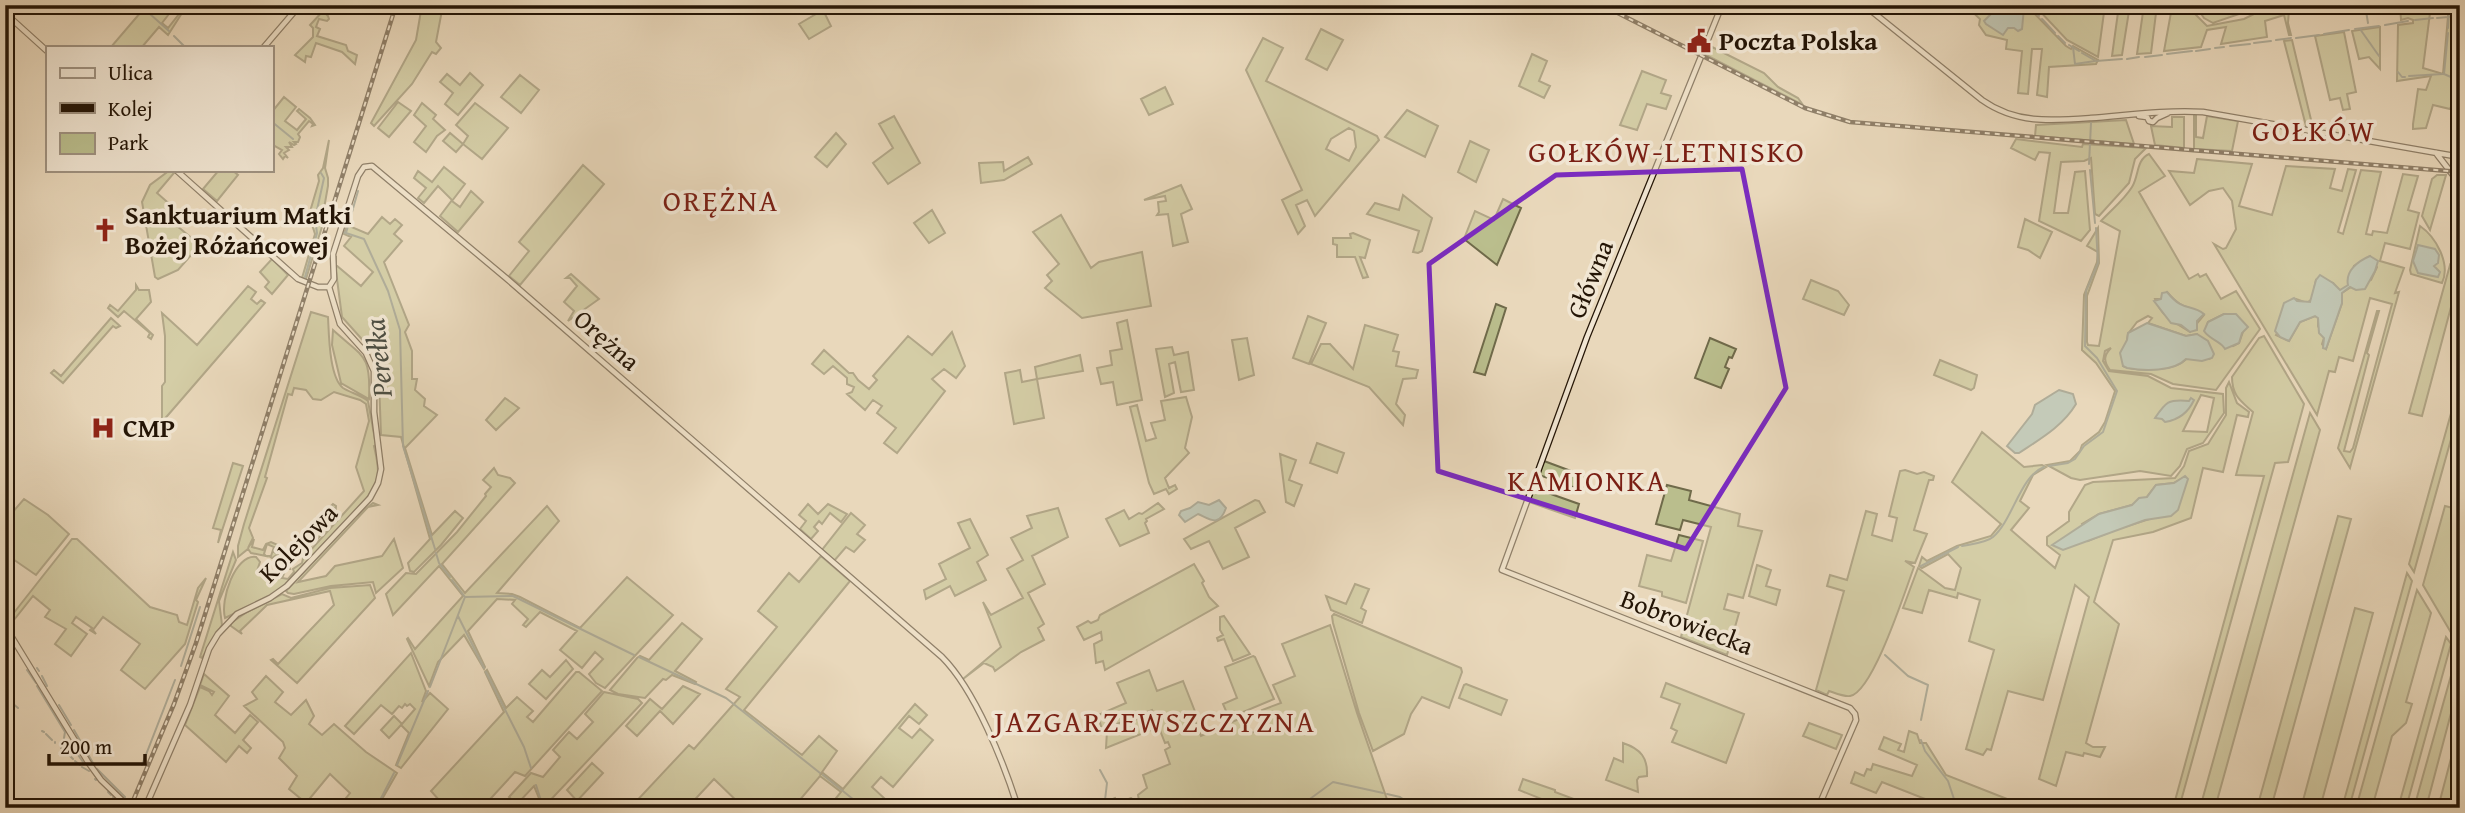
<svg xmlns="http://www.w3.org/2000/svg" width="2465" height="813" viewBox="0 0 2465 813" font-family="'Gentium Book Plus',serif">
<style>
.green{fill:#babe8d;stroke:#6f6a4a;stroke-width:2;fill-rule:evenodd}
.water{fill:#98b9b4;stroke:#6a776e;stroke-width:2}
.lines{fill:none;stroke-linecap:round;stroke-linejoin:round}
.stream{stroke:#6a776e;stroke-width:2}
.secondary-casing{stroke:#241506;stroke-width:7}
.secondary{stroke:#f1e6d3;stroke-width:4.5}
.rail-casing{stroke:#241506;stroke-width:4.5}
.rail{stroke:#f1e6d3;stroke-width:2;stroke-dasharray:5;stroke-linecap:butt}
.marked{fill:none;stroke:#7b2cbf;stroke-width:5;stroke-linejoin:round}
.labels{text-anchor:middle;stroke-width:7;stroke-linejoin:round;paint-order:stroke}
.poi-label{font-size:26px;font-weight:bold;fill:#241506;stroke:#f1e6d3;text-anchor:start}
.street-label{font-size:26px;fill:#241506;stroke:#f1e6d3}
.water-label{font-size:28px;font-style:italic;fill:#4d4e43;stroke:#f1e6d3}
.quarter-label{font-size:30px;letter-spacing:2px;fill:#7a1f14;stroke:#f1e6d3}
</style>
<rect width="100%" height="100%" fill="#e9d8bb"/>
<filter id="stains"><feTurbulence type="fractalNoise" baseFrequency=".00286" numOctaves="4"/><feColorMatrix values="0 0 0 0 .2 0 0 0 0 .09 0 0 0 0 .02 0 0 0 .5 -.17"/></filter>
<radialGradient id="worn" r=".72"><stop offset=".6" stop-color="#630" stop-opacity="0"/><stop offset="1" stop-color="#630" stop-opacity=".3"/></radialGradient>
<path class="green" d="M134 5H176L162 23 168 28 183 9 184 10 168 35 159 27 142 47H111L141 12Z
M422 5H443L436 42 441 48 436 54 432 52 412 84 374 126 371 123 416 40Z
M1965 5H2026L2066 46 2071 49 2073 46 2098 60 2096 64 2049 67 2047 97 2037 95 2042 49H2032L2028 94 2018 93 2022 51 2006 49 2007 40 1986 35 1979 25 1980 19Z
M2034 5H2105L2098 57 2067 40Z
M2119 5H2130L2122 55 2112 56Z
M2144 5H2157L2151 53 2137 54Z
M2167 5H2192L2195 14 2207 26 2244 19 2268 7 2289 10 2288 23 2291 35H2289L2284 15 2265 21 2267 37 2221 44 2226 27 2207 30 2201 47 2164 51 2172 7Z
M2195 5H2230L2229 14 2265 5 2213 23 2204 18Z
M2400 5H2431L2423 68 2443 74 2449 5H2460V84L2450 109 2433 105 2426 128 2413 129V124L2418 89 2426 90 2431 76 2397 81 2398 25 2413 23V20L2408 18 2401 20Z
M823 10 831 26 809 39 799 24Z
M323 11 328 16 329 19 327 21 319 19 316 27 320 29 317 36 346 45 348 51 357 55 355 64 342 52 316 43 311 57 306 56 305 62 295 55 313 37V28L310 25Z
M2380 27V69L2369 57 2359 59 2352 31Z
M1321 29 1343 40 1327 70 1306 59Z
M2344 32 2356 92 2347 94 2350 109 2343 110 2340 98 2330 100 2315 36Z
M1263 38 1283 48 1266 81 1377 136 1379 140 1315 216 1307 200 1296 205 1305 226 1298 234 1282 200 1302 190 1246 70ZM1349 128 1354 131 1356 147 1349 161 1326 149 1331 139Z
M2292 40 2312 124 2311 126H2306L2284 41Z
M1708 45 1764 73 1778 87 1798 98 1803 105 1704 54Z
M1532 54 1547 61 1539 81 1550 86 1544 98 1519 86Z
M1642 71 1666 80 1661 93 1671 96 1666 109 1647 104 1637 130 1620 125Z
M470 73 483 85 458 115 445 104 453 93 440 82 447 74 460 85Z
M520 75 539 90 521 113 501 97Z
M1165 87 1173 104 1149 115 1141 99Z
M284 97 296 107 285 121 297 130 306 119 297 111 299 109 310 118 315 125 312 126 313 124 309 121 298 134 300 137 298 142H294L296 144 294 145 289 142 292 147H286L289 150 284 153 288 158 285 156 283 159 279 154 282 150 271 144V113Z
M398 102 411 111 389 137 378 128Z
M422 103 436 115 433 119 445 130 437 136 426 152 414 142 426 126 414 115Z
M475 103 508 128 482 159 463 144 456 152 443 141 450 133 463 144 468 136 456 125Z
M1407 110 1438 126 1425 157 1385 137Z
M2194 115H2196V137L2203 138 2207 116 2238 121 2232 151 2194 149Z
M894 116 920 163 888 184 873 163 893 148 879 124Z
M2172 117H2184V148L2155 145 2151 126 2172 127Z
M2126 120 2134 144 2035 136 2036 125Z
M836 133 846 144 827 167 815 157Z
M2016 139 2082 147 2083 144 2146 148 2135 159 2129 183 2099 216 2095 214 2091 158 2084 161 2061 162 2054 213H2068L2075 172 2085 171 2090 230 2081 241 2039 221 2050 153 2039 152 2035 160 2011 148Z
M329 140 325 168 328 178V186L323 214 325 217 306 279 302 278 315 234 309 215 319 181 318 175 323 168Z
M1470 141 1489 150 1476 182 1458 172Z
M2149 154 2165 176 2139 192 2189 279 2198 274 2200 277 2206 274 2221 299 2236 291 2260 329 2216 390 2173 384 2151 374 2110 370C2103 361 2104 355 2111 348L2105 351 2103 361 2109 371 2148 376 2171 388 2223 394 2224 413 2203 443 2187 449 2180 466 2171 476 2140 471 2080 480 2071 478 2047 465 2070 461 2080 451 2082 445 2099 432 2105 422 2115 391 2096 363 2082 350 2084 295 2097 262 2098 252 2087 246 2098 228 2099 263 2087 296V342L2088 345 2099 346 2120 231 2101 221C2111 210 2124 200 2132 187 2139 176 2136 160 2149 154ZM2167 292C2184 312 2187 303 2204 315L2190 332C2175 322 2162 318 2155 299H2161ZM2224 314 2238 318 2245 326 2239 343 2233 346 2206 328 2208 322ZM2148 316 2152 318 2148 323 2186 336 2197 334 2209 359H2186C2175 371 2138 372 2123 366L2128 334 2137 322ZM2201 395 2214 398 2207 432 2183 431Z
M1028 157 1032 164 1004 180 981 183 979 163 1003 162 1004 171Z
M2197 159 2252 164 2239 206 2272 215 2286 166 2335 169 2330 188 2342 191 2348 169 2356 170 2338 232 2343 234 2361 170 2381 172 2366 234 2372 235 2373 231 2387 233 2403 174 2418 176 2408 210 2419 213 2410 249 2385 243 2380 261 2404 268 2395 293 2399 292 2350 468 2338 448 2377 311H2379L2367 353 2369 355 2344 451 2350 452 2353 448 2392 304 2370 298 2353 361 2339 357 2335 372 2329 371 2317 415 2214 244 2223 249 2226 248 2236 229 2232 201 2223 188 2209 191 2190 205 2169 171 2194 173ZM2370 256 2377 267 2371 280 2351 287 2342 293V303L2326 349 2322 344 2324 338 2318 326V318L2315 316 2300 322 2289 341 2276 335 2296 299 2307 303 2312 299 2316 280 2333 283 2340 291 2349 285 2354 266Z
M583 165 604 184 520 285 509 276 529 251 519 242Z
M444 167 465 184 452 201 460 207 471 191 483 202 458 232 440 216 452 200 438 186 424 203 418 198 426 188 414 178 418 171 432 182Z
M170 170 174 173 157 193 183 216 176 225 200 245 178 270 158 279 155 277 142 202 150 185Z
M219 170H232L238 175 217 201 203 189Z
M2437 175H2446L2430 230 2422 216 2432 179Z
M1181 185 1192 209 1181 214 1188 242 1173 246 1168 214 1157 215 1159 212 1158 202 1166 201 1165 196 1144 200Z
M1403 195 1432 218 1422 251 1418 253 1413 252 1419 231 1367 214 1375 203 1399 210Z
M1503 199 1521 208 1497 265 1464 239 1475 211 1494 220Z
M932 210 945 233 929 243 914 223Z
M1061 215 1091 268 1099 262 1142 252 1151 306 1082 318 1045 288 1052 281 1047 275 1059 264 1033 232Z
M382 217 390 224 395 219 402 225 394 234 402 241 384 262 409 325 405 332 412 351V379H417L415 390 425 399 424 406 437 415 405 448 432 535 455 511 463 518 441 545 414 572 410 571 408 563 430 539 401 437 381 435 379 381 383 376 380 370 385 365 342 317 335 264 336 256V265L361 286 373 272 344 246 351 237 344 234 347 225 368 234Z
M2025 219 2052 232 2040 258 2028 250 2018 247Z
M2420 226C2436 237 2451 264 2442 283L2411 274 2410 270Z
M1353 233 1370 240 1365 258 1360 257 1368 277 1363 278 1355 257H1337V245L1333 244V238H1351L1350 234Z
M272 259 288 275 272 294 265 287 269 282 260 272Z
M2450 265 2459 277 2422 416 2409 413Z
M571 274 599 299 568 321 574 311 564 302 577 286 570 278H566Z
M1811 280 1838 291 1849 305 1844 315 1803 299Z
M136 285 139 290H149L151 302 136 319 153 335 151 339 148 337 150 333 124 311 118 317 108 308 110 305 118 311 136 290Z
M248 286 256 292 251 299 257 304 261 300 265 303 162 422V386L165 382V336L162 313 197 345Z
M1496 304 1506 308 1485 375 1474 372Z
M311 312 328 317C329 334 329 377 343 388 351 393 361 395 368 401L376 445 374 446C379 468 382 478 366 499L283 587 269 597 225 618C220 600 235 554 256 557L260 562 257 571 280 578 284 568 289 567 290 569H286L282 578 288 579 294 572 293 569 302 563 304 554 290 551 287 558 289 562H295L292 565 286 560 289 550 309 552 364 491 356 467 369 421 366 404 360 400 334 392 321 400 313 399 306 390 294 388 292 395 288 394 265 477 267 478 249 528 253 538 248 548 254 539 252 547 263 550 266 544 271 542 280 546 276 547 274 552 278 554 272 558 269 556H271L274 547 267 544 264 554 266 556 251 553 248 549 238 557V546L244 524Z
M1308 316 1326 323 1309 364 1293 358Z
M111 318 120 326 116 328 113 326 63 383 51 373 54 370 61 376Z
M1127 320 1142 400 1117 405 1113 382 1101 384 1097 368 1112 365 1110 351 1122 349 1117 323Z
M1365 325 1398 335 1393 351 1399 352 1396 366 1418 370 1416 378 1403 379 1396 404 1405 415 1403 425 1369 387 1311 364 1321 344H1330L1353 369Z
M333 330C364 358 371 354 369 399L341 383 332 345Z
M952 332 965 366 956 378 944 369 932 379 945 391 897 453 884 443 896 428 877 413 882 406 873 400 865 410 847 394 852 392 854 387 847 384V378L833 366 824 374 812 364 824 350 849 373H853L858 380 869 389 877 380 873 376 908 336 932 355Z
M2264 336 2304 404 2288 462 2275 463 2179 808H2173L2264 476 2236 475 2253 412C2241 401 2232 396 2232 377L2259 338Z
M1247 338 1254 375 1239 380 1232 340Z
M1710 338 1736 349 1732 358 1729 357 1725 367 1729 369 1721 388 1695 378Z
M1172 347 1174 355 1188 352 1194 390 1181 392 1175 362 1169 364 1174 393 1165 397 1156 349Z
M1080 355 1083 371 1037 379 1044 418 1014 424 1005 373 1020 370 1022 382 1037 379 1035 367Z
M1940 360 1977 375 1974 388 1971 390 1934 375Z
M2460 381V407L2414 572 2409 564Z
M2229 382 2237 403 2249 412 2248 417 2237 415 2223 472 2203 468 2191 518 2153 532 2113 540 2094 602 2119 624 2086 743 2093 747H2105L2100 757 2084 753 2083 756 2066 752 2056 786 2039 779 2089 597 2075 585 2043 700 2008 691 1991 750 1987 749 1983 755 1966 749 1994 650 1969 641 1980 600 1958 593 1957 598 1929 590 1922 613 1903 608 1918 568 1945 588 1955 590 1961 568 1948 554 1922 568 1919 566 1922 557 1927 561 1957 546 1991 536 2001 524 1952 482 1982 432 2024 467 2042 465 2046 467 2033 475 2020 501 2029 508 2011 530 2055 568 2060 555 2047 545V537L2069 521V512L2085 485 2093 482 2175 478 2184 466 2189 451 2208 444 2226 415V388ZM2185 477 2153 518 2115 530 2088 541 2082 524 2099 514 2132 505 2146 498 2156 485 2174 483Z
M1186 397 1192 417 1185 448 1189 453 1165 478 1169 488 1175 485 1177 489 1169 494 1166 489 1154 494 1149 483 1130 407 1137 405 1146 441 1156 438 1151 423 1165 420 1161 401Z
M505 398 519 408 496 430 486 420Z
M2310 413 2320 430 2215 808H2200Z
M1317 443 1344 453 1337 473 1310 463Z
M1280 454 1296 460 1289 480 1302 485 1294 506 1286 502Z
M1544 461 1587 477 1584 491 1539 475Z
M233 463 243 466 218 543 221 530 213 528Z
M494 468 498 475 510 478 515 483 442 564 465 593 547 506 559 521 497 593 512 594 520 597 580 628 627 577 673 615 605 688 596 683 589 674 603 659 595 652 582 668 560 650 577 631 540 612 526 627 523 625 528 619 512 604 515 600 497 599 468 631 485 667 484 669 464 635 438 662 429 686 407 639 408 638 415 649 463 596 439 566 393 615 386 594 406 573 416 574 457 532 486 496 485 494 491 487 483 480Z
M1905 470 1917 474 1924 472 1934 476 1933 480H1929L1914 530 1927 534 1915 563 1905 561 1914 567C1905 591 1873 692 1850 696 1844 697 1835 693 1829 691L1827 695 1816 690 1844 591 1827 586 1830 575 1847 580 1866 511 1877 514 1872 535 1892 541 1897 518 1889 516 1900 471Z
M2460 484V612L2453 636 2423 585 2445 506 2453 508Z
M1667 485 1691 491 1689 500 1740 514 1738 526 1762 531 1743 598 1728 594 1724 609 1739 613 1727 655 1681 637 1711 527 1683 520 1680 530 1656 524Z
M1534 488 1579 504 1575 518 1529 502Z
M24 499 48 515 69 534 36 575 7 555 5 557V521Z
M1255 500 1259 501 1265 512 1235 528 1249 557 1223 569 1209 541 1191 549 1184 539Z
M373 503 378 505 368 507 298 582 326 576 335 566 382 556 394 539 403 568 376 593 373 582 331 586 294 594 288 593 286 591 354 518Z
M1158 503 1164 509 1146 519 1147 521 1145 523 1149 533 1120 546 1106 519 1124 510 1129 519 1139 513 1142 514Z
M333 504 336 506 335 520 309 548H302L300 545 304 536 328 509V517H334L335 508 330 507Z
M808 504 818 514 828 504 847 514 841 522 830 513 822 524 819 521 814 527 818 531 811 539 800 529 806 521 799 515Z
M1058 508 1068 537 1032 556 1045 584 1028 593 1044 624 1038 628 1044 640 1021 652 995 671 993 667 984 663 963 679 1001 647 983 602 991 615 1023 598 1007 569 1023 560 1011 538 1032 528 1027 516Z
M851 513 865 525 857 534 865 540 854 552 846 547 834 561 822 550Z
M2338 516 2351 519 2271 808H2257Z
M970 519 988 555 977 562 986 580 955 596 950 586 926 599 924 590 946 579 939 564 970 548 958 523Z
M1679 535 1703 541 1686 603 1662 596V592L1639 586 1647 555 1671 561Z
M72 539H77L150 607 177 615 179 622 187 625 198 588 206 578 196 600 198 602 185 644 145 689 121 670 140 644 103 617 93 630 96 634 90 630 92 628 76 617 72 623 87 634 71 656 55 644 66 629 45 617 50 610 33 596 10 625 14 632 9 627V619Z
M233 552 236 560 219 601 222 625 202 658 200 657Z
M821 556 850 581 744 710 802 755 819 736 837 751 820 775 823 773 843 789 915 704 927 715 919 724 909 716 899 728 912 738 920 729 933 740 893 787 881 777 872 787 884 798 875 808H861L857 805 854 808H828L841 792 820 776 793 808H744L714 779 687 808H630L689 745 694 749 740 697 726 689 777 627 758 611 789 573 799 582Z
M1194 564 1204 581 1202 583 1209 597 1218 606 1105 670 1103 661 1096 663 1094 644 1102 640 1101 632 1084 640 1077 627 1088 621 1091 623 1098 620 1100 615Z
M1757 565 1771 570 1766 586 1780 590 1776 605 1749 596Z
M2407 573 2412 581 2349 808H2342Z
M1355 584 1369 589 1361 608 1366 611 1362 623 1331 610 1326 596 1346 604Z
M370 585 375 598 297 683 271 660 273 659 278 664 334 605 330 591 267 605 240 631 242 634 231 626V623L247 612 282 594 291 598 330 588Z
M2417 590 2431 613 2406 702 2412 704 2406 723 2392 736 2372 808H2356Z
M2355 608 2373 613 2320 808H2301Z
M1334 614 1461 668 1462 672 1449 708 1422 697 1411 714 1404 734 1373 751 1359 713 1333 623 1332 616Z
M1224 616 1250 654 1233 661 1224 639 1218 641 1217 638 1223 635 1220 630V617Z
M682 623 702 639 675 671 696 682 695 684 672 675 666 680 663 679 645 698 618 694 610 690 637 658 640 656 649 660Z
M1330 625 1357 713 1390 808H1091L1115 798 1117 803 1131 798 1136 801 1139 800 1138 795 1147 788 1143 775 1170 764 1165 750 1170 747 1168 742 1165 743 1152 710 1102 730 1098 715 1126 703 1117 683 1149 670 1157 691 1183 681 1196 714 1193 716 1201 736 1241 718 1248 734 1268 727 1262 710 1281 703 1273 685 1295 676 1282 644Z
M2446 637 2451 644 2406 808H2398Z
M411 653 426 691 422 702 430 693 448 709 401 768 396 765 409 733 401 725 389 738 381 730 394 716 402 724 415 709 410 704 407 706 405 704 402 708 399 706 392 714 381 705 354 734 345 726Z
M2457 654 2460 659V679L2426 808H2414Z
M1253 656 1255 657 1274 699 1229 718 1223 704 1237 698 1225 667Z
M566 660 573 669 546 699 529 684 542 670 550 677Z
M487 670 506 708 517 697 533 711 527 717 533 722 576 672H579L602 691 525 776 515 772 482 808H446L431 791 504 712 485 672Z
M204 674 229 696 215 715 235 733 250 715 258 722 243 740 251 748 247 753 239 746 226 762 185 725 200 687 209 691 212 695 214 692 200 685Z
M266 676 283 692 275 702 291 715 306 700 314 716 309 724 322 735 334 724 366 752 397 773 377 808H338L350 793 330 774 306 803 289 789 297 776 279 758 285 748 283 742 244 706 257 699 252 692Z
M1666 683 1744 714 1726 763 1672 742 1677 731 1671 728 1680 704 1661 697Z
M1466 684 1507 700 1501 715 1459 698 1464 685Z
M683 686 700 694 673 724 660 711 637 736 626 726 650 699 662 709Z
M604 692 638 699 642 703 543 808 534 786 517 804 520 808H514L517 805 509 797 531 773 543 777 560 757 553 750 569 732 577 739 593 722 585 714Z
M1149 714 1156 728 1106 748 1107 731Z
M1809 723 1842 735 1836 749 1803 736Z
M2460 724V766L2449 808H2438Z
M1909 731 1917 734 1920 743H1926L1946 775 2030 808H1948L1882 782 1876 793 1851 783 1855 772 1864 776 1867 769 1871 770 1873 764 1912 776 1917 765 1879 749 1884 737 1901 744 1898 750 1904 752Z
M1623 743C1641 749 1648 758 1647 776L1639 777 1637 780 1638 792 1606 780 1614 758 1623 762Z
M592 763 603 773 577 801 567 790Z
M1523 779 1555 790V792L1574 799 1571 808H1564L1519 790Z"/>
<path class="water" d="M2000 5H2021L2024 8 2022 29 2018 31 2014 28H2008L2003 35 1986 24 1984 21Z
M2418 245 2435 249 2439 255 2438 263 2434 266 2440 272 2438 277 2418 273 2413 261Z
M2370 256 2378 261 2375 271 2365 289 2356 290 2350 287 2342 293V303L2326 349 2323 348 2324 338 2319 333 2318 318 2315 316 2300 322 2289 341 2280 337 2275 331 2284 303 2294 298 2297 301 2310 302 2316 280 2320 275 2333 283 2340 290 2348 285C2345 271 2358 261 2370 256Z
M2167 292C2184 313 2190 303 2204 314L2197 321V330L2190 332 2181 325 2171 323 2154 301 2161 299 2162 293Z
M2224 314H2236L2248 327 2242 333 2239 343 2225 349C2221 341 2210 340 2204 331L2208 322Z
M2147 323 2186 336 2197 334 2208 341 2214 354 2212 358 2202 361 2186 359C2174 372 2144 371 2127 368L2123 366 2120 353 2127 340 2128 333Z
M2059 390 2073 394 2076 404C2063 426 2040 439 2019 453H2015L2007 446 2032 414 2035 405Z
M2191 398 2194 400C2188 413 2178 420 2165 422L2162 419 2155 418C2166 402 2168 399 2189 401Z
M2185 476 2188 479 2178 510 2171 516 2145 520 2063 550 2052 545 2099 514 2132 505 2139 498 2147 497 2156 485 2174 483Z
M1219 500 1226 508C1219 528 1210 519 1198 514L1185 522 1179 515 1181 511 1190 508 1198 502 1209 505Z"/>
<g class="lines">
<path class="stream" d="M140 5 169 31
M2028 5 2039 16
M2365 5 2368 23
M2437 18 2460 16
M2042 19 2055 33
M2415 20 2433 18
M2385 25 2408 21
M2448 28 2449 5
M2355 29 2379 26
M2360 29 2379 56
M2448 33 2444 74 2460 81
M2324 34 2349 30
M174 36 185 47
M2058 36 2065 43
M2296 38 2319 35
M2276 40 2291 38
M2254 43 2271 41
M2069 45 2079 51
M2230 46 2250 44
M2073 47 2075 64 2095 61
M2215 48 2224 47
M2196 51 2210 49
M2082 53 2096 61 2122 59
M2167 54 2192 51
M2145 57 2162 55
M2127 59 2139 57
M2398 72 2402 77H2405
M2409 76 2443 74
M271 121 293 139
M2089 164 2091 123
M2090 170 2095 223
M343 232 364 239 388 291 400 330 403 446 422 507
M346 233 358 191
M305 277 317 233 315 219 324 178 321 173
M2049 466 2068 463 2075 459 2084 446 2103 432 2117 391 2097 358 2085 346 2086 291 2098 263 2096 228
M423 510 435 549
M1962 546C1971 544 1986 543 1993 537 2013 520 2020 476 2044 467
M436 553 439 563 450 577
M1921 566 1958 547
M452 580 465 597 513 596 634 655
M458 616 484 668
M1885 655 1908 676 1928 685 1921 720
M639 657 726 698 820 773
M181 666 200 607
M37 668 39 671
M27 670 36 683
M486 672 524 747 531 768
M42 676 47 686
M37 686 65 732 64 738
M430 687 465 597
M5 697 18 708
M59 705 71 725
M74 730 93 763
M42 731 44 732
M46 734 52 740
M1921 740 1925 751 1948 781 1957 808
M55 742V743
M67 742 71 743 76 751
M61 748 68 754
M76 752 83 762
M70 756 73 759
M75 761 80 765
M142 765 175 680
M397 765 428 691
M82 767 89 771
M97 769 125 797
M1100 770 1107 783 1105 800
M823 775 864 808
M95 779 96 780
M536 785 543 807
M108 792 111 795
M1387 794 1400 797 1413 806
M113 797 114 798
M116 800 120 803
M1104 803V808
M1299 807 1333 782 1383 793
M376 808 394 773"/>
<g class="secondary-casing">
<path id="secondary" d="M1722 5 1587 337 1502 570 1850 708 1855 714 1856 720 1818 808
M1864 5 1982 100C2016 124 2051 121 2091 118 2129 115 2164 110 2203 112L2460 157
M5 13 47 51
M264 47 300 5
M2139 116 2147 117 2149 121 2153 122 2157 118 2168 113
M2436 153 2460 184
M176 170 298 279 318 287H329
M329 287 334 279 333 254 358 176 364 167 372 166 506 278 942 657C975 690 1004 763 1018 808
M5 626 88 762 101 780 130 808
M145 808 190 705 209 649 218 634 237 614 270 598 287 586 370 498 378 483 381 469 374 412V371L366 353 340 324 329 287"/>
</g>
<use href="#secondary" class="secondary"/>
<g class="rail-casing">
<path id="rail" d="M1602 5 1805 108 1850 122 2460 172
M130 808 174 704 196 643 396 5"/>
</g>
<use href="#rail" class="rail"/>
</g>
<path d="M0 0H2465V813H0ZM1742 169 1786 388 1686 549 1438 471 1429 264 1556 175Z" fill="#e9d8bb" fill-opacity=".55" fill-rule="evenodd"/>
<path class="marked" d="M1742 169 1786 388 1686 549 1438 471 1429 264 1556 175Z"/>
<defs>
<g id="civic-bare" transform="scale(1.89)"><path d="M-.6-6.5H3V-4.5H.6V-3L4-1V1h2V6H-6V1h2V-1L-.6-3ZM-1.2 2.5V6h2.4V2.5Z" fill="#8f2418" stroke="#f1e6d3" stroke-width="2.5" paint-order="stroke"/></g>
<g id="church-bare" transform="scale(1.89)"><path d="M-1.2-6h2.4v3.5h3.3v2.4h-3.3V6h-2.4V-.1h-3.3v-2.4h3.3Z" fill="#8f2418" stroke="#f1e6d3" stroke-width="2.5" paint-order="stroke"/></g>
<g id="hospital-bare" transform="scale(1.89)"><path d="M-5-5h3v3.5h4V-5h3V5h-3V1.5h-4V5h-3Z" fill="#8f2418" stroke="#f1e6d3" stroke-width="2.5" paint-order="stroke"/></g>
</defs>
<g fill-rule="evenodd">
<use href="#civic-bare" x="1699" y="41"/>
<use href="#church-bare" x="105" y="230"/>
<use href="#hospital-bare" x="103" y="428"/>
</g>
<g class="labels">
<g class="poi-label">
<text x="1719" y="50">Poczta Polska</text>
<text x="125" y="224">Sanktuarium Matki<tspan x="125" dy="30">Bożej Różańcowej</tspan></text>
<text x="123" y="437">CMP</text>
</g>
<g class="street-label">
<text transform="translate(1590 279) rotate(-68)" y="9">Główna</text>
<text transform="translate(607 340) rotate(41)" y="9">Orężna</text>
<text transform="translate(298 543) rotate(-45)" y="9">Kolejowa</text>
<text transform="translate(1687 622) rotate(21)" y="9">Bobrowiecka</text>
</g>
<g class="water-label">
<text transform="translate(378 358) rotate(-96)" y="10">Perełka</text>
</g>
<g class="quarter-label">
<text x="2314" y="141">GOŁKÓW</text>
<text x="1667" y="162">GOŁKÓW-LETNISKO</text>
<text x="721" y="211">ORĘŻNA</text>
<text x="1587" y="491">KAMIONKA</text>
<text x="1155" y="732">JAZGARZEWSZCZYZNA</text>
</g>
</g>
<rect width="2465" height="813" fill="none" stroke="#e9d8bb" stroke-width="28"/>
<rect x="7" y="7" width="2451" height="799" fill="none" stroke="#241506" stroke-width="3.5"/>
<rect x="14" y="14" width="2437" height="785" fill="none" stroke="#241506" stroke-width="2"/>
<rect x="46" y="46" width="228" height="126" fill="#f1e6d3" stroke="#9f9281" stroke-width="2"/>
<rect x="60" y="68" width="35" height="10" fill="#f1e6d3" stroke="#9f9281" stroke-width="2"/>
<text x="108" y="80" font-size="21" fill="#241506">Ulica</text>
<rect x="60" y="103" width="35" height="10" fill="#241506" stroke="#9f9281" stroke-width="2"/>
<text x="108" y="116" font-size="21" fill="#241506">Kolej</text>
<rect x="60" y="133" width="35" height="21" fill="#babe8d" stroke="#9f9281" stroke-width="2"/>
<text x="108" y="150" font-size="21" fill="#241506">Park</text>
<path d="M49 754v10h96v-10" fill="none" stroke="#241506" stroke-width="3.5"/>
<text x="60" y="754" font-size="21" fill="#241506" stroke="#f1e6d3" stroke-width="5" paint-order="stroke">200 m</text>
<rect width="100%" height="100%" filter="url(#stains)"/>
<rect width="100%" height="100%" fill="url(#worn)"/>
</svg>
